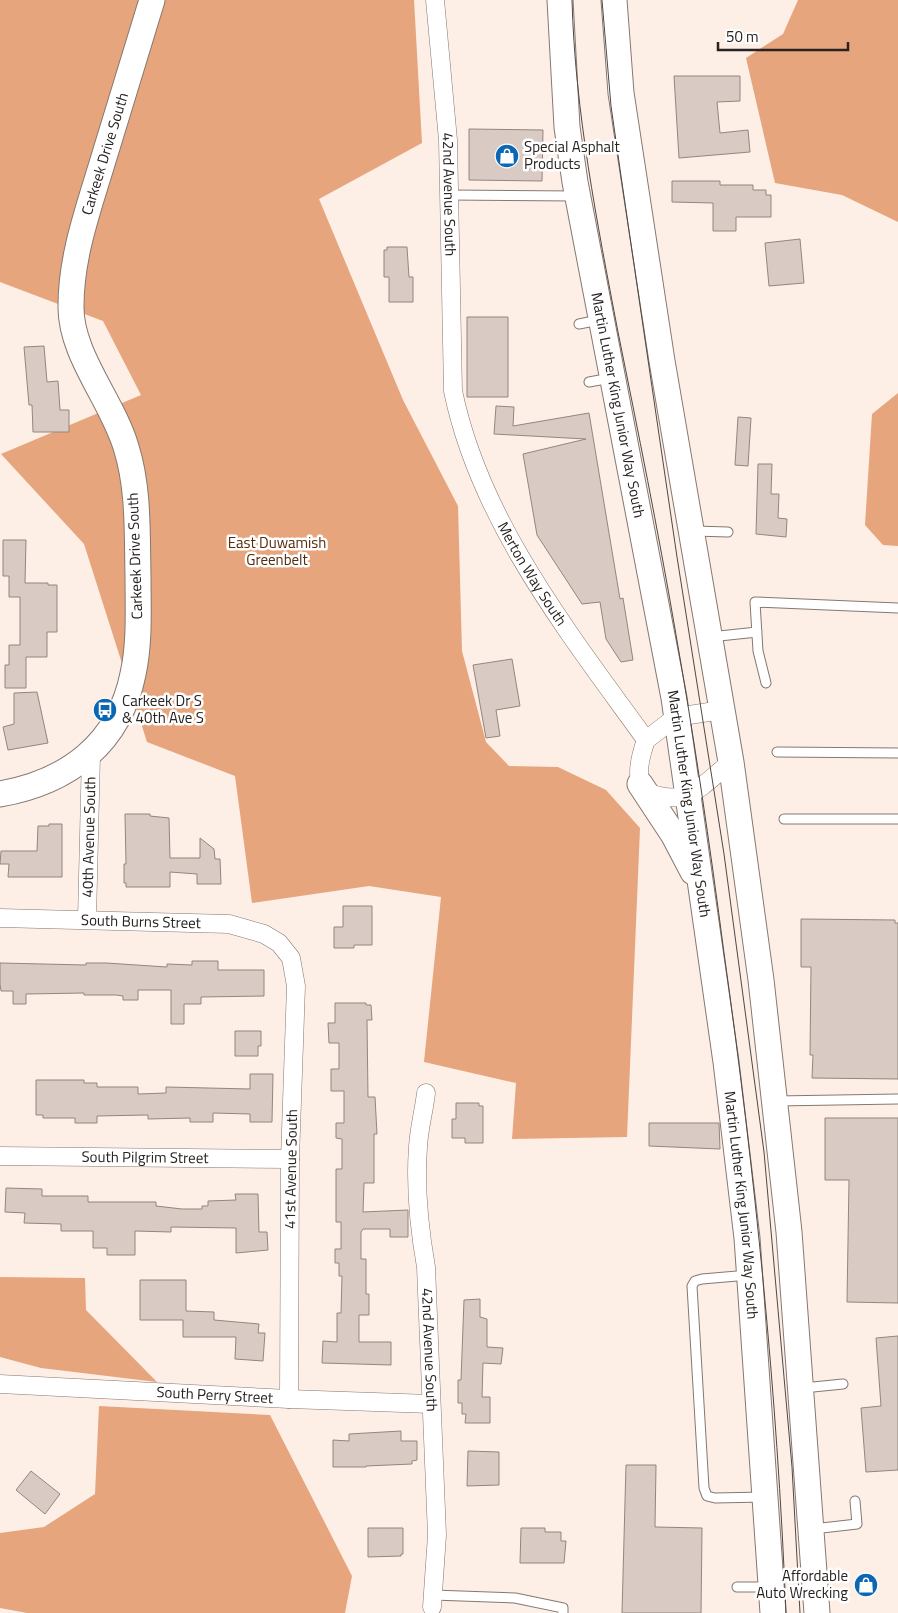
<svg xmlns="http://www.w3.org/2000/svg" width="898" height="1613" viewBox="0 0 898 1613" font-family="'Titillium Web',sans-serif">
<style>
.forest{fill:#e6a57d}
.building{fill:#d9cbc3;stroke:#93867e}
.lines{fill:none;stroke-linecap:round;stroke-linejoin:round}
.service-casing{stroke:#857870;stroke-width:11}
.minor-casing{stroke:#857870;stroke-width:19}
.secondary-casing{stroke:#857870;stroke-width:27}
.service{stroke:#fff;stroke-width:9}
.minor{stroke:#fff;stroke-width:18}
.secondary{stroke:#fff;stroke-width:25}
.tram{stroke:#4f4844;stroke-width:1}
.labels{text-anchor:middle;stroke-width:5;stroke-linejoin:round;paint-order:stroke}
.poi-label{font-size:15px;fill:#282320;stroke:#fff;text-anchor:start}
.street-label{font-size:15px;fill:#282320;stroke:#fff}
.park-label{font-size:15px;fill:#552b0c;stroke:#fff}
</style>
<rect width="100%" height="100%" fill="#fdeee6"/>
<path class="forest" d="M0 0H414L422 143 319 199 403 400 458 506 462 651 486 742 509 766 558 767 606 790 640 828 627 1137 512 1139 516 1083 424 1062 441 897 369 886 252 903 235 776 147 742 84 544 1 454 141 395 103 321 0 282Z
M798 0H898V222L842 195 775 183 746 58 783 34Z
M898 393V546L883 545 865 525 872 414Z
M0 1277 85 1278 86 1310 157 1382 41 1368 0 1357Z
M99 1406 270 1415 352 1576 345 1613H27L0 1608V1533L44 1527 95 1494Z"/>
<path class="building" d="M674 76H740V101L717 102 720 133 748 130 750 152 679 158Z
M469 129 543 130 542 181 469 180Z
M672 181H720V185H753V190H766V195H771V217H736V231H713V203L672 202Z
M800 239 804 283 769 286 765 243Z
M387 247H407L409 277H413V302H389V277H384V250H387Z
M467 317H508V397H467Z
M44 346 47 382 58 381 60 410H69V432H33L32 405H29L24 347Z
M496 406 514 407 513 426 589 413 620 599 623 598 633 660 621 662 606 639 600 602 582 604 537 535 523 454 586 439 494 434Z
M738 417 751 418 748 466 735 465Z
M758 464H772L771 494H779L778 518 787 519 786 537 756 534Z
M3 540H26L25 583H48V585H57V632H47V657H26V688H5V665H9V645H20V597H9V576H3Z
M512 659 520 706 496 710 500 736 486 738 473 665Z
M37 692 48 743 8 750 3 727 14 724V693Z
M125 814H150V816L169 818 170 858H200V838L214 849 215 859H220L221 884H197V874L170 872V887H126V883H124V864H126Z
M49 824H62V877H8L9 864H0L1 851H37L38 826H49Z
M343 906H372V945H354V948H334V927H343Z
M801 919 895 920V923H898V1079L812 1078 813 1055H810L811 967H801Z
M192 961H218V970H264V996L201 997V1004H184V1024H171V990H138V1000H123V996L116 995H84V993L26 994V1004H13V991H1L0 984V963L86 965V963H106L167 967V964L192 965Z
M335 1003H366V1005H371L372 1020H367L368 1097H375L377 1134H374V1183H364L363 1212 408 1210V1237H390V1229H363L361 1232V1259H366V1294H369V1315H359V1342H391V1365L322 1363 323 1341 337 1342V1313H341L342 1276H339V1263H335V1249H341V1222H336V1169H342V1139L336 1138V1123H344V1091H331V1069H339V1043H329L328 1023H335Z
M235 1031H261V1046H258V1056H235Z
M250 1074H273L272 1122H250V1114L213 1113V1122H190V1118L148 1119V1115L97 1116V1123H75V1118H43V1115H36V1080H84V1083H97V1087H138V1094L166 1093V1087L250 1089Z
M456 1103H479V1106H483V1143H465V1138H452V1119H456Z
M825 1118H898V1303L847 1302 849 1180H825Z
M649 1123H719L720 1149 649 1146Z
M6 1188 42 1189V1196H88V1202H156V1206L182 1209H202V1206H208V1201L236 1200 235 1194H258L259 1232H267L268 1250 236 1253V1228L171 1227V1232L135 1231V1255H107V1248H93V1231H61V1224L24 1223 25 1213 5 1212Z
M140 1280H186V1311L214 1312V1320L259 1324 258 1333H265L263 1361 235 1359 236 1337H183V1320H140Z
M480 1299V1317L487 1319V1347L503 1348 501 1364 483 1363 482 1397H490V1423H465L466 1414H462V1403H458V1380H461L464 1300Z
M898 1336V1470L866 1472 861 1408 881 1406 876 1338Z
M401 1431V1441H417V1460L412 1461V1464L366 1466V1467H333V1440L349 1441V1434Z
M468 1451 499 1452V1485L467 1486Z
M626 1465H656L655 1527 702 1528 701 1613H622Z
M31 1471 60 1494 45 1514 16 1490Z
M368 1528H403V1554H401V1556L368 1557Z
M521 1528H545V1532H561V1541H566L564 1563H520Z"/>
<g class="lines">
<g class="service-casing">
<path id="service" d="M449 195 576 196
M579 324 599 320
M589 382 611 378
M694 531 728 532
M710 637 757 632
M766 683 758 651 755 602 898 608
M777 752 898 753
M784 819H898
M776 1101 898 1099
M749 1275 702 1279 695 1281 692 1286 704 1488 707 1496 715 1498 764 1497
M803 1388 843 1384
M813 1529 857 1524 855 1501
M737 1587H769
M433 1595 515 1598 563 1608V1613"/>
</g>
<g class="minor-casing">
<g id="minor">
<path id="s1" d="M435 0 448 140 453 391C480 522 569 633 646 740"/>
<path d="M722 710 676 717 646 740C639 760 630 792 660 796 669 798 679 798 687 795 700 791 719 771 731 762"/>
<path id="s2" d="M0 918 229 924 264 934 279 943 291 958 296 986 290 1159 289 1399"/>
<path id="s3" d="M87 919 91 754"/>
<path id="s4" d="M426 1093C424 1111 419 1128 418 1147 415 1187 419 1227 426 1267L437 1535 432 1607"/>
<path id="s5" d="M0 1156 290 1159"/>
<path id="s6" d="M0 1384 289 1399 431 1404"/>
</g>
</g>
<g class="secondary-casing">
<g id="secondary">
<path id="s7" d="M560 0 567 127 575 182 674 698 726 1062 747 1238 773 1613"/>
<path d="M614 0 621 93 662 361 731 762 761 980 789 1232 817 1613"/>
<path d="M640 784 673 834 693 872"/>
<path id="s8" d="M0 794C68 782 119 744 133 674 140 642 138 608 138 576 137 533 139 488 126 447 112 400 70 354 71 306 71 258 87 213 101 167 118 111 135 56 152 0"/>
</g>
</g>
<use href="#service" class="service"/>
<use href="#minor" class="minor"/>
<use href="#secondary" class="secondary"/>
<path class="tram" d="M572 0C575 112 597 222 618 332 638 431 658 530 675 629 694 737 710 845 724 953 755 1173 777 1391 786 1613
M602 0 611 106 621 176 677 557 724 854 764 1152 792 1467 800 1613"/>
</g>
<defs>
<g id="shop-disc" transform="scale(1.25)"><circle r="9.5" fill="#0b67b4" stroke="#fff"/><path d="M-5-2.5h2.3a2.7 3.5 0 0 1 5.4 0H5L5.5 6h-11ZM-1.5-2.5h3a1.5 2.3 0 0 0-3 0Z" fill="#fff"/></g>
<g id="bus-disc" transform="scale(1.25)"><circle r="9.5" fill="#0b67b4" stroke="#fff"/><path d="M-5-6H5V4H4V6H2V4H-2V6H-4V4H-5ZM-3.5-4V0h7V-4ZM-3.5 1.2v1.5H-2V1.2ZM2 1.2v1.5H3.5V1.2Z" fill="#fff"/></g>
</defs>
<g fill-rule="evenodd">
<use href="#shop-disc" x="507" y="156"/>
<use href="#bus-disc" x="105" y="710"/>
<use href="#shop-disc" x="866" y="1585"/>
</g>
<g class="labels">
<g class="poi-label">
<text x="524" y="152">Special Asphalt<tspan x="524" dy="17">Products</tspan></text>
<text x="122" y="706">Carkeek Dr S<tspan x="122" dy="17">&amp; 40th Ave S</tspan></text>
<text x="848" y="1581" text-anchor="end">Affordable<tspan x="848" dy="17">Auto Wrecking</tspan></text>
</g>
<g class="street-label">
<text dy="5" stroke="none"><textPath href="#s8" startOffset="729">Carkeek Drive South</textPath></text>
<text dy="5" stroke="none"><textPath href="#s1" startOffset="195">42nd Avenue South</textPath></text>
<text dy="5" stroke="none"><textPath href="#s7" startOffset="410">Martin Luther King Junior Way South</textPath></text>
<text transform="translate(135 556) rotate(-92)" y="5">Carkeek Drive South</text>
<text dy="5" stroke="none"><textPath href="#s1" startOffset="592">Merton Way South</textPath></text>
<text dy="5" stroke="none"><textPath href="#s7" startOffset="815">Martin Luther King Junior Way South</textPath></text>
<text dy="5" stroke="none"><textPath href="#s3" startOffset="82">40th Avenue South</textPath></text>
<text dy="5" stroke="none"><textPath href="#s2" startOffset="141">South Burns Street</textPath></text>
<text dy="5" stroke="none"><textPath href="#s5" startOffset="145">South Pilgrim Street</textPath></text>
<text transform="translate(291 1169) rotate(-89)" y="5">41st Avenue South</text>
<text dy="5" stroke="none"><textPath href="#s7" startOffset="1220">Martin Luther King Junior Way South</textPath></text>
<text dy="5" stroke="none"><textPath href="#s4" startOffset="258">42nd Avenue South</textPath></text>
<text dy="5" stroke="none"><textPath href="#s6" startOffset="215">South Perry Street</textPath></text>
</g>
<g class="park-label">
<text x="277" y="548">East Duwamish<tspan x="277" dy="17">Greenbelt</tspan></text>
</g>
</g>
<path d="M718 42v8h130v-8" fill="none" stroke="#282320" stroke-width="2.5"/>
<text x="726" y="42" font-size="15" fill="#282320" stroke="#ffffff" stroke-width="4" paint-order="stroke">50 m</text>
</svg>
